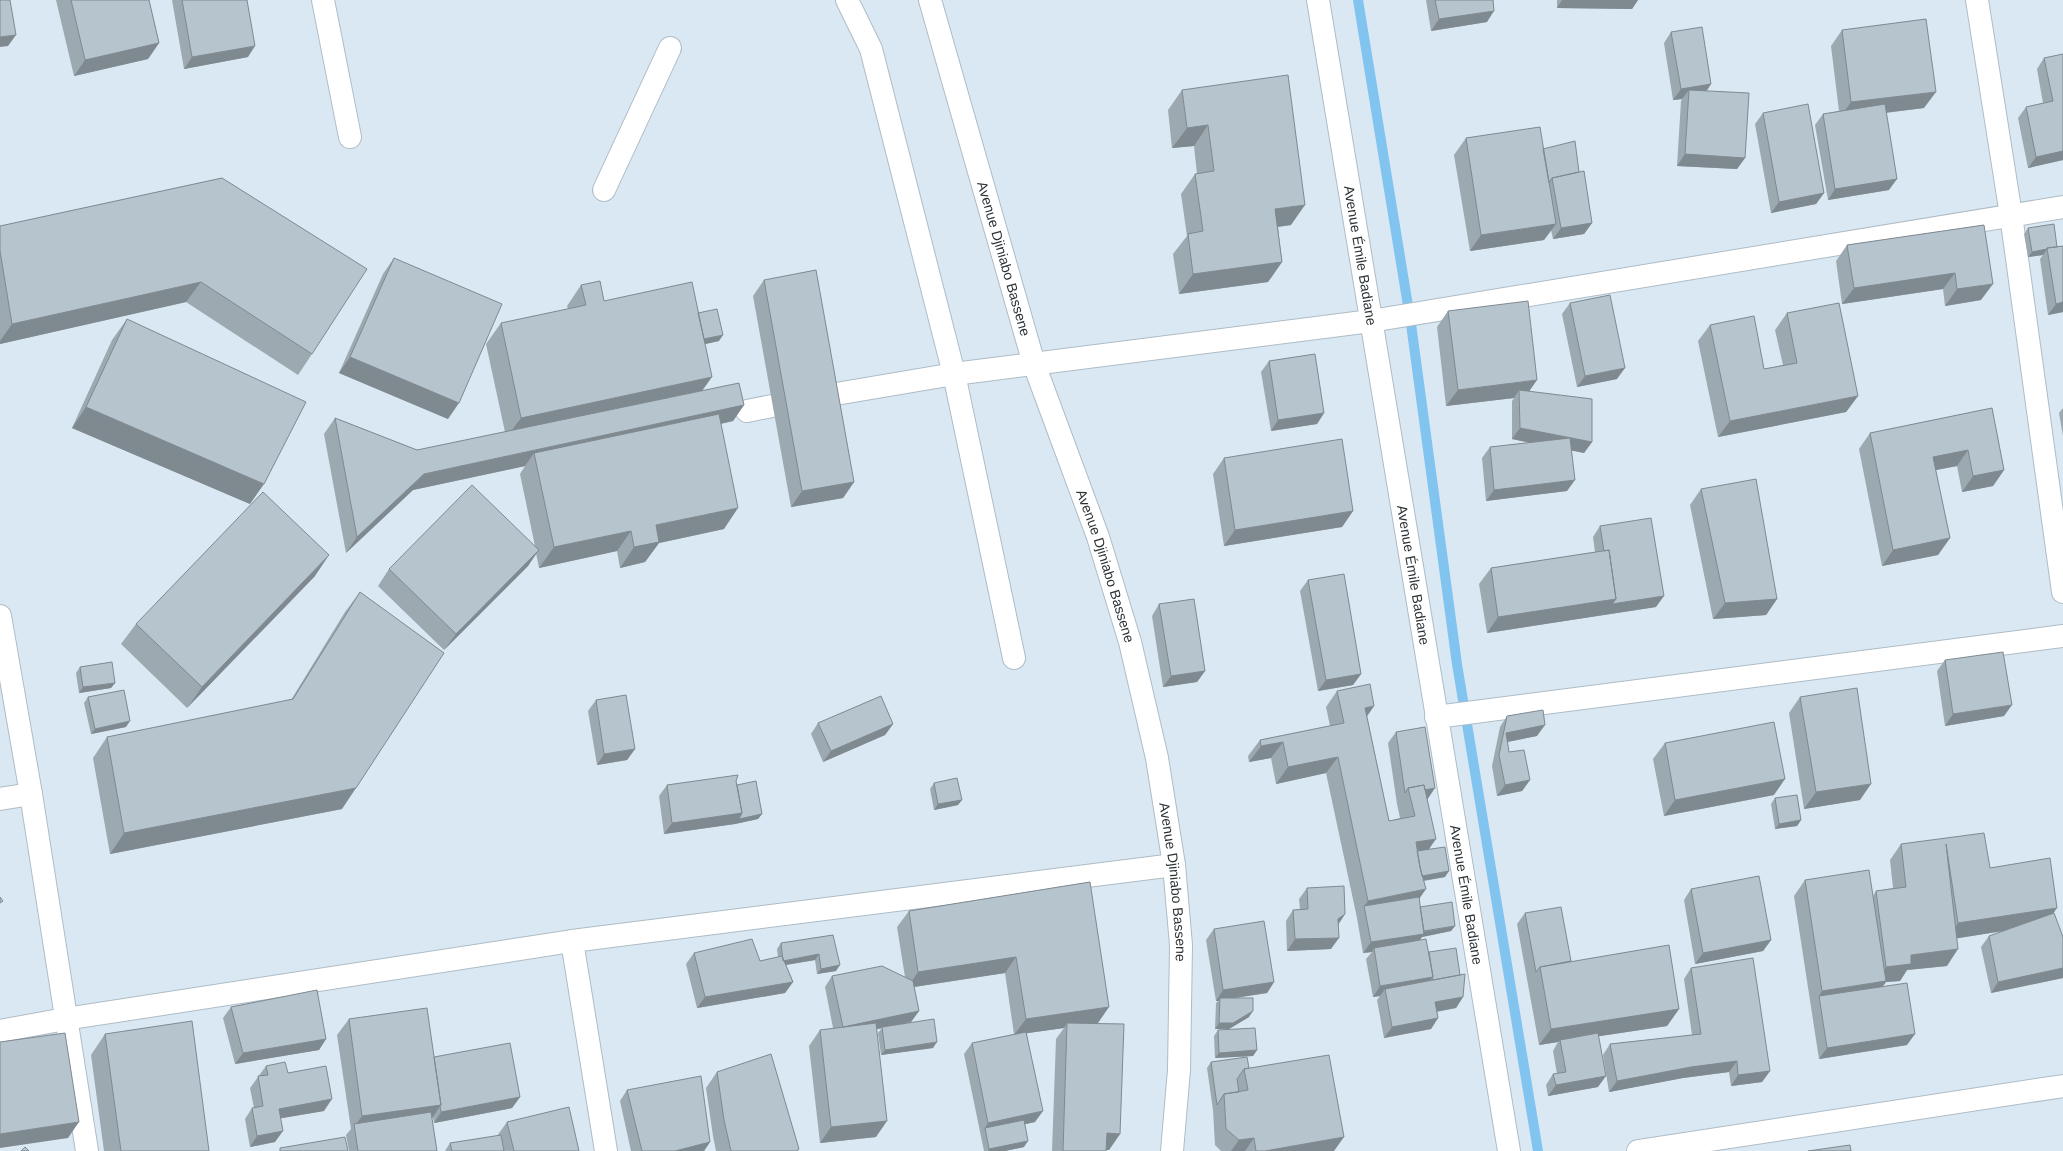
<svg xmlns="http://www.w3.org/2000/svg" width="2063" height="1151" viewBox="0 0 2063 1151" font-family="Helvetica,sans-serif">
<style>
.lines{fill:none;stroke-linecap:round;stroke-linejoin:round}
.stream{stroke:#81c4f0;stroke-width:10}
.minor-casing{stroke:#aebcc6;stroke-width:24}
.major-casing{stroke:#aebcc6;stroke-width:24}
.minor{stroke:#fff;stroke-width:22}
.major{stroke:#fff;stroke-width:22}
.wall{fill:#9da9b1}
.shaded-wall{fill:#7f8990}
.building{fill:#b6c4ce;stroke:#7f8990}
.labels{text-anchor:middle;stroke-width:3;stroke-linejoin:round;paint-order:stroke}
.street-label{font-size:14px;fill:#2c3236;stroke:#e9f5fd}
</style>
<rect width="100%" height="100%" fill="#dae8f3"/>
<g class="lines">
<path class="stream" d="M1358 0 1411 324 1457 664 1538 1151"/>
<g class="minor-casing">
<g id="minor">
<path d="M323 0 350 137"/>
<path d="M847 0 871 49 954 374 1014 658"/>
<path id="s1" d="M1318 0 1509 1151"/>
<path d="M1977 0 2011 215 2063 592"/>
<path d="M604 190 670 48"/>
<path d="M824 396 954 374 1371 321 2063 207"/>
<path d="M747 411 772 406"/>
<path d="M0 616 31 794 87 1151"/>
<path d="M1436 717 2063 636"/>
<path d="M0 799 31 794"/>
<path d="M572 941 606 1151"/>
<path d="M0 1031 65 1019 572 941 1174 865"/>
<path d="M1638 1151 2063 1086"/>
</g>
</g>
<g class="major-casing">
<g id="major">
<path id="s2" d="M930 0 1034 364 1098 537 1130 642 1157 758 1174 865 1181 945 1179 1070 1172 1151"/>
</g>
</g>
<use href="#minor" class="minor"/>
<use href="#major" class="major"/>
</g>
<path class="wall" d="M56 0H149L159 43 148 59 74 76Z
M172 0H247L248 57 184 69Z
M1426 0H1493L1487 22 1431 31Z
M1557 0H1638L1632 9 1557 8Z
M1842 30 1924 108 1886 113 1889 190 1828 200 1815 125 1823 114 1839 111 1831 46Z
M1671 32 1711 84 1707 91 1745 158 1737 169 1677 166 1681 101 1682 99 1673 100 1664 43Z
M2063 54V160L2028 168 2018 118 2026 107 2043 103 2037 69 2044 58Z
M1182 90 1291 225 1278 227 1282 262 1268 282 1179 294 1173 254 1187 236 1181 194 1195 174H1197L1194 146 1172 148 1168 110Z
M1763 113 1824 193 1816 204 1771 213 1755 124Z
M1466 138 1543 149 1579 172 1592 223 1584 234 1553 239 1551 230 1544 240 1470 251 1454 155Z
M222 178 312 354 298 375 186 302 0 344V226Z
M1984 225 1981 300 1945 306 1943 289 1842 304 1836 261 1847 245Z
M2028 228 2057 247 2063 246V312L2048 315 2040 259 2043 255 2028 257 2024 234Z
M394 258 448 419 339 373 383 274Z
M764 280 854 482 843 498 791 507 753 296Z
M581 285 604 301 698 313 719 341 705 344 702 391 744 405 733 421 721 424 724 529 659 543 645 562 620 568 617 551 539 568 536 553 528 566 444 650 378 586 389 569 535 546 520 474 525 466 413 490 346 553 324 434 335 418 417 450 505 432 486 344 501 323 568 309 567 306Z
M1570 303 1617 379 1577 387 1562 314Z
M1448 311 1530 391 1592 442 1584 453 1572 450 1567 491 1486 501 1482 458 1490 447 1529 443 1512 439V401L1514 398 1446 406 1437 327Z
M1787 313 1858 396 1846 412 1718 437 1698 341 1710 325 1764 369 1783 365 1775 330Z
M127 319 250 504 72 428 112 340Z
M1269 361 1324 413 1317 424 1271 431 1261 372Z
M1992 408 2004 470 1993 486 1962 492 1957 466 1935 470 1950 538 1938 555 1882 566 1859 449 1870 433Z
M2063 408V436L2059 413Z
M1224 458 1353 511 1342 527 1224 546 1213 474Z
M1701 489 1777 599 1766 615 1713 619 1690 505Z
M1600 526 1656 607 1487 633 1479 584 1491 568 1595 552 1593 537Z
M315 576 187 708 121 644 136 624Z
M1308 580 1361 674 1353 685 1318 691 1300 591Z
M360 592 342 809 110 854 93 758 107 737 291 700 345 612Z
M1159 604 1205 671 1197 682 1163 687 1152 616Z
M1945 660 2004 716 1945 726 1937 671Z
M80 667 115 683 111 688 79 693 76 673Z
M1337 691 1374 706 1367 716 1389 821 1400 818 1397 804 1388 743 1396 732 1427 800 1428 849 1445 877 1424 881 1419 900 1420 907 1455 926 1451 931 1422 937 1420 940 1463 997 1456 1008 1437 1012 1438 1018 1431 1029 1384 1038 1377 1000 1380 996 1373 997 1366 959 1372 952 1363 953 1357 918 1326 773 1276 784 1271 758 1249 762 1248 756 1260 740 1330 726 1326 707Z
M88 697 126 727 91 734 84 703Z
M1800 697 1860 800 1804 809 1789 713Z
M596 700 635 749 627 760 597 765 588 711Z
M1507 716 1537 736 1507 742 1509 752 1530 780 1522 791 1497 796 1492 766 1500 727Z
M818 723 893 724 885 735 823 762 811 734Z
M1665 743 1774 795 1664 816 1653 759Z
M736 781 737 785 762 814 758 819 735 824 664 834 659 796 667 785Z
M934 783 958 805 934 810 930 789Z
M1775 798 1801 820 1797 826 1775 829 1771 804Z
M1901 844 1990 868 2054 913 2063 937V978L1991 993 1981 947 1989 936 2003 931 1957 938 1947 966 1907 970 1900 981 1886 982 1882 987 1907 1045 1819 1059 1794 896 1805 880 1873 896 1876 891 1893 888 1890 860Z
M1090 882 1098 1023 1091 1024 1120 1134 1109 1150H1106V1151H1052L1056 1039 1064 1028 1027 1033 1035 1122 1025 1124 1024 1147 1005 1151H984L964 1054 972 1043 1014 1034 1005 973 914 987 919 1011 911 1022 895 1025 933 1048 881 1055 878 1033 882 1028 877 1029 876 1137 820 1143 809 1046 820 1030 833 1028 825 987 832 976 905 977 897 927 909 911Z
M1307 888 1345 914 1338 924 1331 949 1287 951 1286 921 1293 910 1300 909 1299 899Z
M1691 889 1771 940 1763 951 1695 964 1684 900Z
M1525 913 1571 961 1679 1009 1667 1026 1599 1036 1598 1087 1548 1096 1546 1085 1553 1074H1557L1553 1051 1558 1042 1539 1045 1517 924Z
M1214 929 1274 982 1267 993 1236 998 1249 1017 1229 1029H1215L1216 1003 1218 1001H1216L1206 940Z
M833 935 836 971 817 974 815 960 786 965 793 982 785 993 697 1008 686 964 694 953 760 961 778 957 777 949 781 943Z
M1691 968 1770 1071 1762 1082 1731 1086 1729 1072 1683 1078 1609 1092 1603 1055 1610 1044 1692 1035 1684 979Z
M231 1007 326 1039 319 1050 235 1064 223 1018Z
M349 1019 434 1057 520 1097 512 1108 434 1123 433 1117 432 1118 437 1151H349L346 1135 351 1129 337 1035Z
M1218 1030 1257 1050 1253 1056 1215 1058 1214 1036Z
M105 1034 209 1151H104L91 1055Z
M1211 1062 1249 1068 1334 1151H1221L1215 1145 1213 1110 1207 1068Z
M266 1066 288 1073 324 1111 281 1118 275 1142 250 1147 245 1119 252 1108H254L250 1088Z
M717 1072 799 1149 798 1151H716L713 1136 706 1088Z
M627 1090 710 1142 704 1151H631L620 1101Z
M507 1122 579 1151H445L450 1143 497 1136Z"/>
<path class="shaded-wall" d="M1562 0H1638L1632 9 1557 8Z
M1494 11 1487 22 1431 31 1439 19Z
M16 35 8 46 0 47V37Z
M159 43 148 59 74 76 85 60Z
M255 46 248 57 184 69 192 57Z
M1711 84 1703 95 1689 90 1682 99 1673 100 1681 89Z
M1936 92 1924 108 1840 118 1851 102Z
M1208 125 1194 146 1172 148 1187 128Z
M2063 151V160L2028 168 2036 157Z
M1685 154 1745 158 1737 169 1677 166Z
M1897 179 1889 190 1828 200 1835 189Z
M1824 193 1816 204 1771 213 1779 202Z
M1305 205 1291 225 1261 229 1275 209Z
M1592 223 1584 234 1553 239 1561 228Z
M1556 224 1544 240 1470 251 1481 235Z
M2047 249 2043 255 2028 257 2032 252Z
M1282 262 1268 282 1179 294 1193 274Z
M1955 273 1943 289 1842 304 1854 288Z
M201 282 186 302 0 344V341L12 324Z
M1993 284 1981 300 1945 306 1957 289Z
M2063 302V312L2048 315 2056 304Z
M723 335 719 341 687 348 691 342Z
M350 357 459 403 448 419 339 373Z
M1625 368 1617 379 1577 387 1585 376Z
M712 377 697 398 506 438 521 418Z
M1537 380 1526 396 1519 390 1514 398 1446 406 1458 390Z
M1858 396 1846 412 1718 437 1730 421Z
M744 405 733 421 536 464 534 453 525 466 413 490 346 553 357 537 424 474Z
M86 407 264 484 250 504 72 428Z
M1324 413 1317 424 1271 431 1278 420Z
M1520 428 1592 442 1584 453 1512 439Z
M1968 450 1957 466 1921 473 1933 457Z
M2004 470 1993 486 1962 492 1973 476Z
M1575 480 1567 491 1486 501 1494 490Z
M854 482 843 498 791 507 802 491Z
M738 508 724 529 659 543 645 562 620 568 634 547 656 525Z
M1353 511 1342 527 1224 546 1235 530Z
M631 531 617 551 539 568 554 547Z
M1950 538 1938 555 1882 566 1893 550Z
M539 550 528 566 444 650 456 634Z
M329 555 315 576 187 708 202 687Z
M1664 596 1656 607 1487 633 1498 617 1616 599Z
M1777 599 1766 615 1713 619 1725 603Z
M1205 671 1197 682 1163 687 1171 676Z
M1361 674 1353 685 1318 691 1326 680Z
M115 683 111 688 79 693 83 687Z
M2012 705 2004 716 1945 726 1953 714Z
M1374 706 1363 722 1365 708Z
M130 721 126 727 91 734 95 729Z
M893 724 885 735 823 762 831 751Z
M1545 725 1537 736 1502 743 1506 733Z
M1283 742 1271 758 1249 762 1261 746Z
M635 749 627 760 597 765 604 754Z
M1338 757 1326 773 1276 784 1288 767Z
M1785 779 1774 795 1664 816 1675 800Z
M1530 780 1522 791 1497 796 1505 785Z
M1871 784 1860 800 1804 809 1816 792Z
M356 788 342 809 110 854 124 833Z
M1435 788 1427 800 1409 792Z
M962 800 958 805 934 810 938 804Z
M742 813 762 814 758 819 735 824 664 834 672 823Z
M1801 820 1797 826 1775 829 1779 824Z
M1436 839 1425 855 1409 857 1416 842Z
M1449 871 1445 877 1409 883 1413 878Z
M1426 889 1415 905 1364 906 1368 901Z
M2057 908 2046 924 1947 940 1958 923Z
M1345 914 1338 925V919Z
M1455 926 1451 931 1422 937 1416 945 1374 948 1372 952 1363 953 1371 942Z
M1339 938 1331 949 1287 951 1295 939Z
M1771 940 1763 951 1695 964 1703 953Z
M1958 949 1947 966 1907 970 1900 981 1886 982 1875 997 1819 996 1822 991 1875 983 1886 967 1911 955Z
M819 954 815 960 779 966 783 961Z
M1016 957 1005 973 907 988 918 972Z
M840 965 836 971 817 974 821 969Z
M2063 968V978L1991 993 1998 982Z
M1433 977 1425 988 1385 989 1380 996 1373 997 1380 986Z
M793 982 785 993 697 1008 705 997Z
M1274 982 1267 993 1220 1000V998L1218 1001H1216L1223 990Z
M1463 997 1456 1008 1427 1013 1435 1002Z
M1109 1007 1098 1023 1067 1027V1023L1064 1028 1014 1035 1026 1019Z
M1679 1009 1667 1026 1561 1042 1560 1040 1558 1042 1539 1045 1551 1029Z
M919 1011 911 1022 882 1028V1027V1028L835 1038 843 1027Z
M1253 1011 1249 1017 1229 1029H1215L1219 1023Z
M1438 1018 1431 1029 1384 1038 1392 1027Z
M1915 1034 1907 1045 1819 1059 1827 1048Z
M326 1039 319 1050 235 1064 243 1053Z
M937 1042 933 1048 881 1055 885 1050Z
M1257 1050 1253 1056 1215 1058 1219 1053Z
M1737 1061 1729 1072 1683 1078 1609 1092 1617 1081 1691 1067Z
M1770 1071 1762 1082 1731 1086 1738 1075Z
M1606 1076 1598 1087 1548 1096 1556 1085Z
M520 1097 512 1108 434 1123 441 1112Z
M332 1099 324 1111 271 1120 279 1109Z
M441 1105 430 1121 354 1127 362 1116Z
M1043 1111 1035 1122 986 1133 985 1128 988 1123Z
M887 1121 876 1137 820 1143 831 1127Z
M79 1122 68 1138 0 1148V1134Z
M283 1131 275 1142 250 1147 257 1136Z
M1107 1133 1120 1134 1109 1150H1096Z
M1344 1137 1334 1151H1265Z
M1254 1138 1245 1151H1231L1239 1140Z
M1028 1141 1024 1147 1005 1151H988L989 1149Z
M710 1142 704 1151H675Z"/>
<path class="building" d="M0 0H10L16 35 0 37Z
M71 0H149L159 43 85 60Z
M182 0H247L255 46 192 57Z
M1435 0H1493L1494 11 1439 19Z
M1926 19 1936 92 1851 102 1842 30Z
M1702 27 1711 84 1681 89 1671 32Z
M2063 54V151L2036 157 2026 107 2053 101 2044 58Z
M1288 75 1305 205 1275 209 1282 262 1193 274 1188 234 1203 231 1195 174 1214 171 1208 125 1187 128 1182 90Z
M1689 90 1749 93 1745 158 1685 154Z
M1808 104 1824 193 1779 202 1763 113Z
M1885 104 1897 179 1835 189 1823 114Z
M1540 127 1556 224 1481 235 1466 138Z
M1575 141 1579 172 1552 178 1549 183 1543 149Z
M1584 171 1592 223 1561 228 1552 178Z
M222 178 367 269 312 354 201 282 12 324 0 251V226Z
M2054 224 2057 247 2047 248V249L2032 252 2028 228Z
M1984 225 1993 284 1957 289 1955 273 1854 288 1847 245Z
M2063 246V302L2056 304 2047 248Z
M394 258 502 304 459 403 350 357Z
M816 270 854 482 802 491 764 280Z
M600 281 604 301 692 282 712 377 521 418 501 323 586 305 581 285Z
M1610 295 1625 368 1585 376 1570 303Z
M1528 301 1537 380 1458 390 1448 311Z
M1839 303 1858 396 1730 421 1710 325 1754 316 1764 369 1797 363 1787 313Z
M717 309 723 335 704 339 698 313Z
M127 319 306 402 264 484 86 407Z
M1315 354 1324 413 1278 420 1269 361Z
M739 383 744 405 424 474 357 537 335 418 417 450Z
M1519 390 1592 399V442L1520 428Z
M1992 408 2004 470 1973 476 1968 450 1933 457 1950 538 1893 550 1870 433Z
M719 414 738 508 656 525 659 542 634 547 631 531 554 547 534 453Z
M1570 438 1575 480 1494 490 1490 447Z
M1342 439 1353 511 1235 530 1224 458Z
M1756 479 1777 599 1725 603 1701 489Z
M472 485 539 550 456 634 389 569Z
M263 492 329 555 202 687 136 624Z
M1651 518 1664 596 1612 604 1616 599 1609 550 1604 551 1600 526Z
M1609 550 1616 599 1498 617 1491 568Z
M1344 574 1361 674 1326 680 1308 580Z
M360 592 444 653 356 788 124 833 107 737 293 699Z
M1194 599 1205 671 1171 676 1159 604Z
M2003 652 2012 705 1953 714 1945 660Z
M112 662 115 683 83 687 80 667Z
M1370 684 1374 706 1365 708 1389 821 1415 816 1408 788 1424 785 1436 839 1416 842 1420 867 1426 889 1368 901 1338 757 1288 767 1283 742 1261 746 1260 740 1344 723 1337 691Z
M1857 688 1871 784 1816 792 1800 697Z
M124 690 130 721 95 729 88 697Z
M626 695 635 749 604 754 596 700Z
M881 696 893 724 831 751 818 723Z
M1543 710 1545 725 1506 733 1509 752 1524 750 1530 780 1505 785 1499 755 1507 716Z
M1774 722 1785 779 1675 800 1665 743Z
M1425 727 1435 788 1425 790 1424 785 1408 788 1405 793 1396 732Z
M738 775 736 781 742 813 672 823 667 785Z
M957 778 962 800 938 804 934 783Z
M756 781 762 814 739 819 742 813 737 785Z
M1797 795 1801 820 1779 824 1775 798Z
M1984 833 1990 868 2050 858 2057 908 1958 923 1946 844 1958 949 1911 955V964L1886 967 1876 891 1906 887 1901 844Z
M1445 847 1449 871 1422 876 1420 867 1417 851Z
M1869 870 1886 981 1822 991 1805 880Z
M1759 876 1771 940 1703 953 1691 889Z
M1090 882 1109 1007 1026 1019 1016 957 918 972 909 911Z
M1344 886 1345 914 1338 919 1339 938 1295 939 1293 910 1308 909 1307 888Z
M0 897 3 901 0 903Z
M1419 897 1424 934 1371 942 1364 906Z
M1452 902 1455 926 1424 931 1420 907Z
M1561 907 1571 961 1540 967 1536 972 1525 913Z
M2054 913 2063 937V968L1998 982 1989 936Z
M1264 921 1274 982 1223 990 1214 929Z
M833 935 840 965 821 969 819 954 783 961 781 943Z
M752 939 760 961 782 956 793 982 705 997 694 953Z
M1426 939 1433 977 1380 986 1374 948Z
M1669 945 1679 1009 1551 1029 1540 967Z
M1456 948 1460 975 1433 980 1432 977H1433L1429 952Z
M1753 958 1770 1071 1738 1075 1737 1061 1691 1067 1617 1081 1610 1044 1701 1034 1691 968Z
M882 966 913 981 919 1011 843 1027 832 976Z
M1465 974 1463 997 1435 1002 1438 1018 1392 1027 1385 989Z
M1907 983 1915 1034 1827 1048 1819 996Z
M317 990 326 1039 243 1053 231 1007Z
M1220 998H1253V1011L1233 1023H1219Z
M427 1008 441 1105 362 1116 349 1019Z
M934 1019 937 1042 885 1050 882 1027Z
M192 1021 209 1151H121L105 1034Z
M876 1023 887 1121 831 1127 820 1030Z
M1067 1023 1124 1024 1120 1134 1107 1133 1106 1151H1063Z
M1255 1028 1257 1050 1219 1053 1218 1030Z
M1026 1032 1043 1111 988 1123 972 1043Z
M65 1033 79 1122 0 1134V1042Z
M1598 1033 1606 1076 1556 1085 1553 1074 1566 1072 1560 1040Z
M510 1043 520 1097 441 1112 440 1106 441 1105 434 1057Z
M771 1054 799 1149 796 1151H731L724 1120 717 1072Z
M1329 1055 1344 1137 1265 1151H1256L1254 1138 1239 1140 1226 1129 1224 1094 1248 1090 1244 1069Z
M1247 1057 1249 1068 1244 1069 1237 1079 1239 1092 1224 1094 1217 1105 1211 1062Z
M285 1062 288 1073 326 1066 332 1099 279 1109 283 1131 257 1136 252 1108 263 1106 258 1076 268 1075 266 1066Z
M701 1076 710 1142 675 1151H642L627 1090Z
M569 1107 579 1151H514L507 1122Z
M431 1112 437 1151H358L354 1124Z
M1024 1120 1028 1141 989 1149 985 1128Z
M501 1135 504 1151H452L450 1143Z
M345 1137 348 1151H280V1148Z
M1850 1145 1851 1151H1808Z
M25 1147 29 1151H21Z"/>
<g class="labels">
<g class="street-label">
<text dy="5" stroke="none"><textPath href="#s1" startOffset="259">Avenue Émile Badiane</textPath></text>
<text dy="5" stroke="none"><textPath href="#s2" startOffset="269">Avenue Djiniabo Bassene</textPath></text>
<text dy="5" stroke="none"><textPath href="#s2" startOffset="593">Avenue Djiniabo Bassene</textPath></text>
<text dy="5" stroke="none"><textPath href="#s1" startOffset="583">Avenue Émile Badiane</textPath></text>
<text dy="5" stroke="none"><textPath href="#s2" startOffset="917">Avenue Djiniabo Bassene</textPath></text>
<text dy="5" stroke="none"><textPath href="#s1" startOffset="907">Avenue Émile Badiane</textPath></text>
</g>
</g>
</svg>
